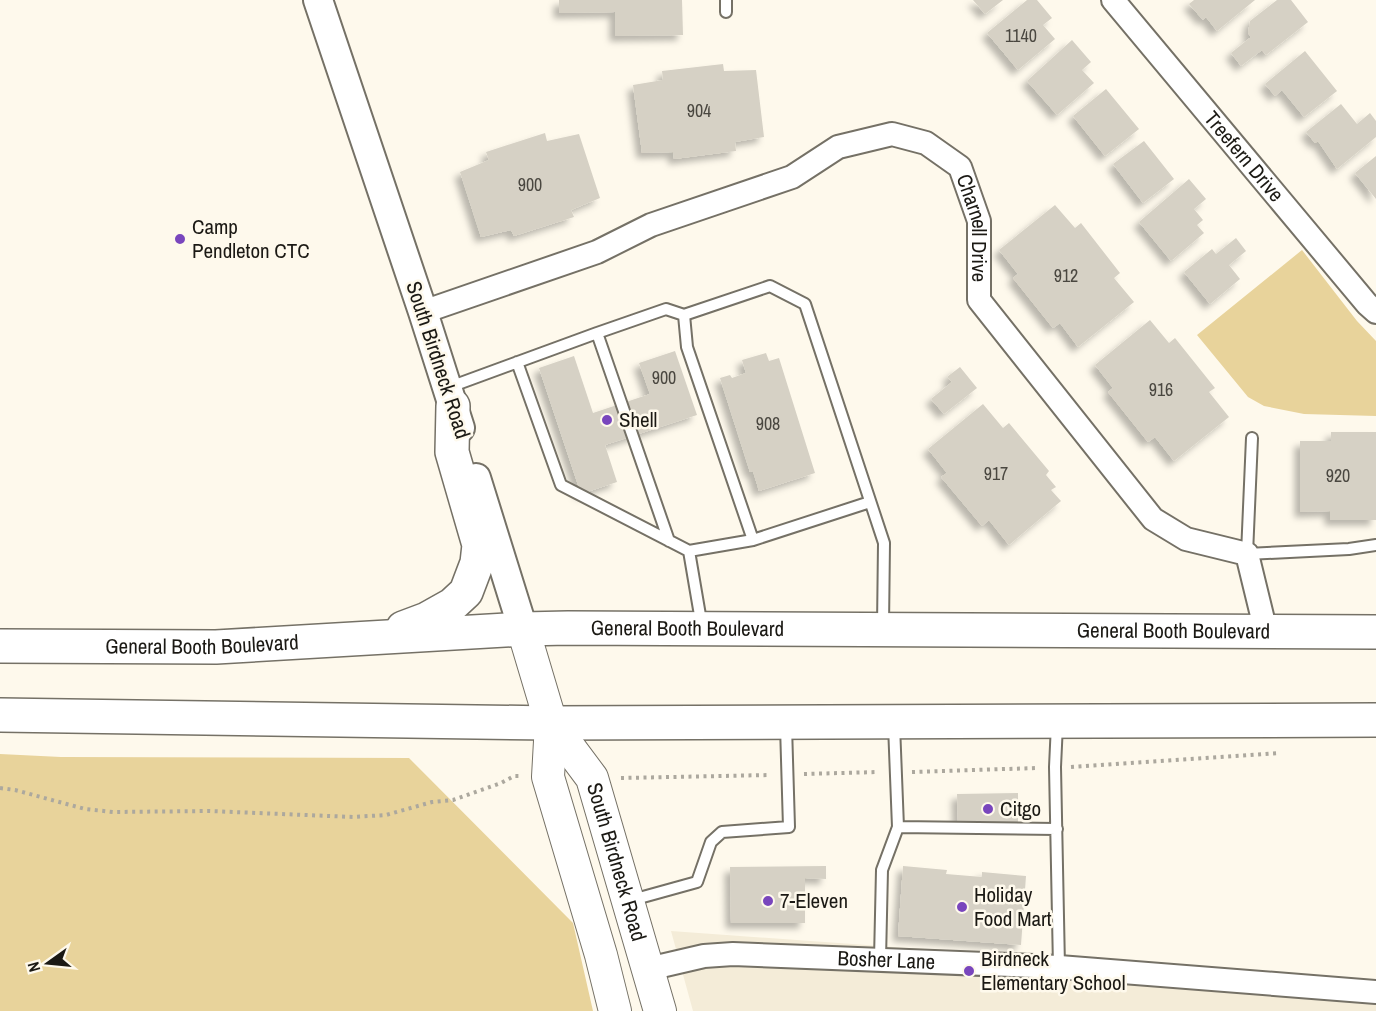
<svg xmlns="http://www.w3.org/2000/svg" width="1376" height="1011" viewBox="0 0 1376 1011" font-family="'Archivo Narrow',sans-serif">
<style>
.built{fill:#f4ecd8}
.green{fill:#e8d39b}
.building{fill:#d6d1c5;filter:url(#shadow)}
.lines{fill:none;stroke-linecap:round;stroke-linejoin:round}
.service-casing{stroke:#757166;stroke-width:14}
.minor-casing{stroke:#757166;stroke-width:26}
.tertiary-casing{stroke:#757166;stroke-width:32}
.secondary-casing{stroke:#757166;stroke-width:34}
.trunk-casing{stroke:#757166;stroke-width:36}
.path{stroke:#aca89e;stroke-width:4;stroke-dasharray:3 4.5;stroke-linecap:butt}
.service{stroke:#fff;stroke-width:10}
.minor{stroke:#fff;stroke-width:22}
.tertiary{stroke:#fff;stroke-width:28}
.secondary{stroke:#fff;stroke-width:32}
.trunk{stroke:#fff;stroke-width:33}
.poi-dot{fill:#7946bd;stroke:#fef9ec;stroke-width:2}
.labels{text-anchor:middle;stroke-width:5;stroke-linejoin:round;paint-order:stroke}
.number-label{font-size:18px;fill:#4a4740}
.street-label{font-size:21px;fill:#1b1914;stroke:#fef9ec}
.poi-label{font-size:21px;fill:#1b1914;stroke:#fef9ec;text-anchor:start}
</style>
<defs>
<filter id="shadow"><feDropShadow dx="-5.5" dy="5.5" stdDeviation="3" flood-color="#0004"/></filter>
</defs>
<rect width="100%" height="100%" fill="#fef9ec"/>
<path class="built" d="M671 931 908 948 1138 961 1376 981V1011H693Z"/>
<path class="green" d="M1302 250 1357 321 1376 341V416L1304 414 1264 406 1248 397 1197 335Z
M0 754 61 757 409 758 573 923 593 1011H0Z"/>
<path class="building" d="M559 0H682L683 35 615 36V12L559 13Z
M973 0H1003L985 14Z
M1027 0H1037L1052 18 1043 25 1055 39 1018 70 987 33Z
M1194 0H1255L1217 31 1206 17 1203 20 1189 4Z
M1277 0H1291L1308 22 1266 55 1262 50 1241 66 1231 53 1251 37 1248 33 1250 21Z
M1072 40 1091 62 1082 70 1094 83 1057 115 1027 81Z
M1305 51 1337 91 1304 117 1282 90 1275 96 1265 84Z
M723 64 724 71 756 70 764 137 735 142 736 151 674 159 673 152 642 153 633 85 663 80 662 71Z
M1106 89 1139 129 1105 156 1073 116Z
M1341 104 1357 124 1370 113 1376 121V137L1337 169 1318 141 1315 143 1306 132Z
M545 133 547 141 579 134 600 198 571 210 574 217 514 236 511 230 481 237 460 172 489 160 486 152Z
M1144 141 1174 179 1143 203 1113 164Z
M1376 156V199L1355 173Z
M1189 179 1206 199 1194 209 1203 220 1197 225 1204 233 1171 261 1139 222Z
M1055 205 1075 228 1081 223 1120 273 1114 278 1134 302 1078 347 1060 323 1053 328 1013 278 1018 274 999 250Z
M1236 238 1246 251 1229 265 1240 279 1210 304 1184 272 1212 249 1216 254Z
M1150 320 1169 343 1175 338 1215 388 1209 392 1229 417 1174 461 1155 437 1148 442 1108 392 1113 388 1095 365Z
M675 351 697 415 605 445 617 482 581 494 539 368 574 356 593 413 650 394 639 363Z
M766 353 769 361 779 358 815 473 759 491 753 471 750 472 720 378 730 375 732 378 746 373 742 360Z
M960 367 977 388 944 414 931 399 952 382 947 377Z
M983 404 1003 428 1009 423 1049 471 1046 475 1056 487 1051 490 1061 501 1009 545 989 520 982 526 941 477 947 473 928 449Z
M1331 432H1376V520H1330V511L1300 512V441H1331Z
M1018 793V823L958 824 957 794Z
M826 866V879L805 878V923H731L730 867Z
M903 866 947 870 946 874 982 877V872L1026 876 1021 945 898 936Z"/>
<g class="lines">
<g class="service-casing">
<path id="service" d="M726 12V0
M684 315 687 347 753 540
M597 333 666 309 684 315 770 286 805 304 884 543 883 626
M517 362 561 485 689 551 702 627
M447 388 597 333 669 541
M1252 438 1247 554 1349 549 1376 545
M689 551 753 540 870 502
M1057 724 1055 767 1059 967
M898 827 1057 829
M632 900 697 882 711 842 722 832 789 827 786 726
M880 959 882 870 898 827 894 725"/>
</g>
<g class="minor-casing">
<g id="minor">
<path id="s1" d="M1113 0 1367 304 1376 312"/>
<path id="s2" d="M423 312 597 252 651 225 792 177 838 147 892 134 926 143 960 167 979 221V300L1153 519 1186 539 1247 554 1266 632"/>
<path id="s3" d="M648 969 704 956 733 954 1059 967 1376 992"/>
</g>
</g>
<g class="tertiary-casing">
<path id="tertiary" d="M318 0 423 312 460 428
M476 478 523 629"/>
</g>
<g class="secondary-casing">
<g id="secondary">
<path d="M523 629 551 723 548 777 601 955 615 1011"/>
<path id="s4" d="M551 723 592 778 660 1011"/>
</g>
</g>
<g class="trunk-casing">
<g id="trunk">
<path d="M403 628 427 619 452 605 466 592 477 563 479 545 452 452 453 406"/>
<path id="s5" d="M0 646 216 647 523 629 568 628 1376 632"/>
<path d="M0 715 551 723 1376 720"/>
</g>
</g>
<path class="path" d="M1071 767 1279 753
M912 772 1037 768
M804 774 878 772
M621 778 770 775
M0 788 15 790 85 809 113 812 210 811 353 817 386 815 432 802 453 800 501 783 514 776H521"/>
<use href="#service" class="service"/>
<use href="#minor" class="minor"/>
<use href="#tertiary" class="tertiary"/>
<use href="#secondary" class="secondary"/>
<use href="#trunk" class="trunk"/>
</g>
<g class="poi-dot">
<circle cx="180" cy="239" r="6"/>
<circle cx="607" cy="420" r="6"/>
<circle cx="988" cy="809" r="6"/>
<circle cx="768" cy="901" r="6"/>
<circle cx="962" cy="907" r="6"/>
<circle cx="969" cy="971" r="6"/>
</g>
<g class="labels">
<g class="number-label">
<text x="1021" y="42">1140</text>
<text x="699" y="117">904</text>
<text x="530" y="191">900</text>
<text x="1066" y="282">912</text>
<text x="664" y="384">900</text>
<text x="1161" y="396">916</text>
<text x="768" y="430">908</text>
<text x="996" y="480">917</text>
<text x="1338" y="482">920</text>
</g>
<g class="street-label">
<text dy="7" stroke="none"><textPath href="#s1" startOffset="204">Treefern Drive</textPath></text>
<text dy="7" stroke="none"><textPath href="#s2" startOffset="644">Charnell Drive</textPath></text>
<text transform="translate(438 360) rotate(72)" y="7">South Birdneck Road</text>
<text dy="7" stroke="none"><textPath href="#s5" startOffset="688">General Booth Boulevard</textPath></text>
<text dy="7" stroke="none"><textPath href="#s5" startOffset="1174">General Booth Boulevard</textPath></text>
<text dy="7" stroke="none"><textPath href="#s5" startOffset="202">General Booth Boulevard</textPath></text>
<text dy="7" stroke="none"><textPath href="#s4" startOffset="156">South Birdneck Road</textPath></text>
<text dy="7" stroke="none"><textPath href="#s3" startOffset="240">Bosher Lane</textPath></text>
</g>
<g class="poi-label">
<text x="192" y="234">Camp<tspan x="192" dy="24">Pendleton CTC</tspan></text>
<text x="619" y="427">Shell</text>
<text x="1000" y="816">Citgo</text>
<text x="974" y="902">Holiday<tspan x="974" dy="24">Food Mart</tspan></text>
<text x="780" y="908">7-Eleven</text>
<text x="981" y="966">Birdneck<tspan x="981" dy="24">Elementary School</tspan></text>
</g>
</g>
<g transform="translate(48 963) rotate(255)" stroke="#fef9ec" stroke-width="4.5" paint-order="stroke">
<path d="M0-4.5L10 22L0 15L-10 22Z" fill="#1b1914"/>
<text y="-9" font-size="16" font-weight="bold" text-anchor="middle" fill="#1b1914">N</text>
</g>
</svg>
